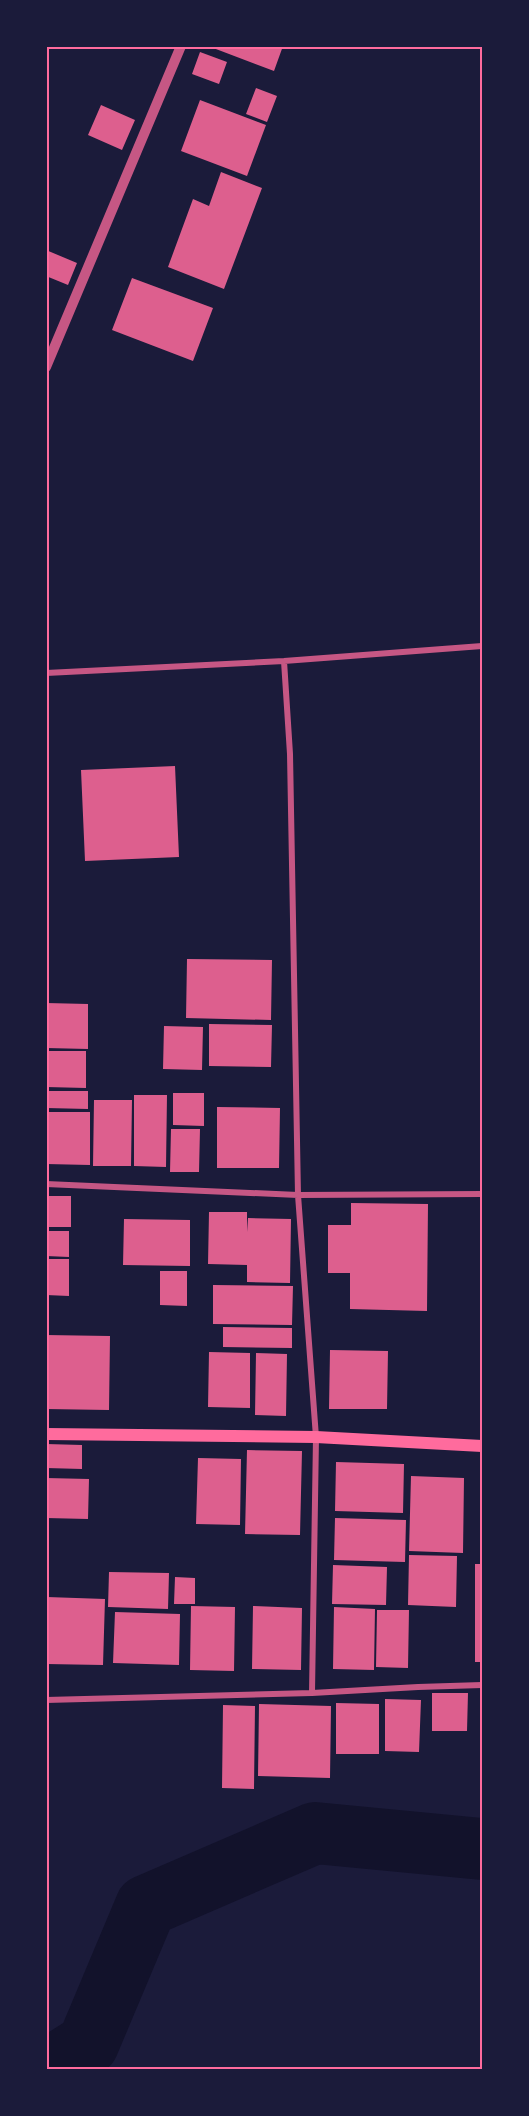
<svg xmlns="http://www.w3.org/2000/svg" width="529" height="2116" viewBox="0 0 529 2116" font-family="'Source Sans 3',sans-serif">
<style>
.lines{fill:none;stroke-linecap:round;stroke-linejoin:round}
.river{stroke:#12122b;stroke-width:62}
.building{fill:#dd5f8e}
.minor{stroke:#c65784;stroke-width:6}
.tertiary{stroke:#c65784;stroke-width:10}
.secondary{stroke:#ff6b9d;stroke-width:12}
.neatline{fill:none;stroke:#ff6b9d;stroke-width:2}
</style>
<rect width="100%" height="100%" fill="#1b1b3a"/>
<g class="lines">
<path class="river" d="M47 2070 88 2044 146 1906 315 1833 482 1849"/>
</g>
<path class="building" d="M208 46H283L274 71Z
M200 52 227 62 219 84 192 74Z
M256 88 277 96 267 122 246 114Z
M200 100 266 125 247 176 181 151Z
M101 105 135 120 122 150 88 135Z
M221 172 262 188 224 289 168 267 193 199 209 206Z
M46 250 77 263 68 285 46 276Z
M132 278 213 308 193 361 112 330Z
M175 766 179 857 85 861 81 770Z
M187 959 272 960 271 1020 186 1018Z
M46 1003 88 1004V1049L46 1048Z
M209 1024 272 1025 271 1067 209 1066Z
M164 1026 203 1027 202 1070 163 1069Z
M46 1051H86V1088L46 1087Z
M47 1091H88V1109L46 1108Z
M173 1093H204V1126L173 1125Z
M134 1095H167L166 1167 134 1166Z
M94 1100H132L131 1166H93Z
M217 1107 280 1108 279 1168H217Z
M46 1112H90V1165L46 1164Z
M171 1129H200L199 1172H170Z
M46 1196H71V1227H46Z
M351 1203 428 1204 427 1311 350 1309V1273H328V1225H351Z
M209 1212H247V1232L248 1218 291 1219 290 1283 247 1282V1265L208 1264Z
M124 1219 190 1220V1266L123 1265Z
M46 1231H69V1257L46 1256Z
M46 1259H69V1296L46 1295Z
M160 1271H187V1306L160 1305Z
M213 1285 293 1286 292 1325 213 1324Z
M223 1327 292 1328V1348L223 1347Z
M46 1335 110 1336 109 1410 46 1409Z
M330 1350 388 1351 387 1409H329Z
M209 1352 250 1353V1408L208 1407Z
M256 1353 287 1354 286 1416 255 1415Z
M46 1444 82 1445V1469L46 1468Z
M247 1450 302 1451 300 1535 245 1534Z
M198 1458 241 1459 240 1525 196 1524Z
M336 1462 404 1464 403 1513 335 1511Z
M411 1476 464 1478 463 1553 409 1551Z
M46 1478 89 1479 88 1519 46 1518Z
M335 1518 406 1520 405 1562 334 1560Z
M409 1555 457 1556 456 1607 408 1605Z
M475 1564H482V1662H475Z
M333 1565 387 1567 386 1605 332 1604Z
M109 1572 169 1573 168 1609 108 1607Z
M175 1577 195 1578V1604H174Z
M47 1597 105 1599 103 1665 46 1664Z
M191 1606 235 1607 234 1671 190 1670Z
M253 1606 302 1608 301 1670 252 1669Z
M334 1607 375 1609 374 1670 333 1669Z
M377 1610H409L408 1668 376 1667Z
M115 1612 180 1614 179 1665 113 1663Z
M432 1693H468L467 1731H432Z
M385 1699 421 1700 419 1752 385 1751Z
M336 1703 379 1704V1754H336Z
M259 1704 331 1706 330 1778 258 1776Z
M223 1705 255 1706 254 1789 222 1788Z"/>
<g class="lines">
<path class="minor" d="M284 661 290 754 298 1195 316 1437 312 1693
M46 673 284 661 482 646
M46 1184 298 1195 482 1194
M46 1700 312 1693 418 1687 482 1685"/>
<path class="tertiary" d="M46 367 181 46"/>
<path class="secondary" d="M46 1434 316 1437 482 1446"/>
</g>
<rect width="529" height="2116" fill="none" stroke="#1b1b3a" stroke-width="96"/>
<rect x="48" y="48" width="433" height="2020" class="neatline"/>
</svg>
